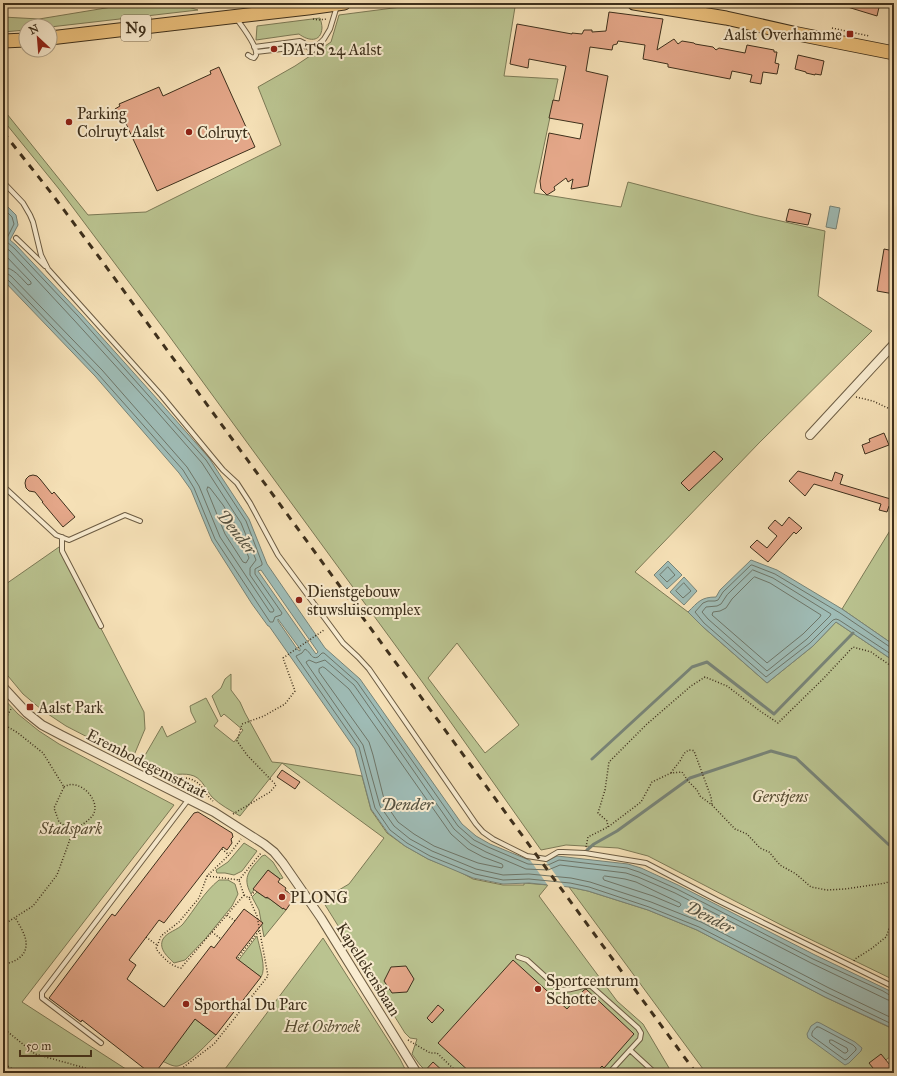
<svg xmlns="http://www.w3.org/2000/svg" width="897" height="1076" viewBox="0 0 897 1076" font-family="'IM FELL Great Primer',serif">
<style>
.green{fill:#bac390;stroke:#7c7a56;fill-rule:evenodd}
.water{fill:#9fbcb6;stroke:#788478;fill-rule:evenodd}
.pier{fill:#f6e1b7}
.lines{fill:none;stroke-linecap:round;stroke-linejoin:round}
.shore{stroke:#6e7669;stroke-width:1}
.stream{stroke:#788478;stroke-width:3}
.building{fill:#e4a789;stroke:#3e301c}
.service-casing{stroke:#6c5c43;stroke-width:6}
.minor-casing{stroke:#6c5c43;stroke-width:10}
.primary-casing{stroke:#3e301c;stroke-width:15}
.path{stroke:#3e301c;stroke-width:1.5;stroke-dasharray:1 2;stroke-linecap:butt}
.service{stroke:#f9ecd0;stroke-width:4}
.minor{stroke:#f9ecd0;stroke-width:8}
.primary{stroke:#ebc07c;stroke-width:13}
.rail{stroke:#3e301c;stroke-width:3;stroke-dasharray:7 7;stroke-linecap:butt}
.poi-dot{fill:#8f2418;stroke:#f9ecd0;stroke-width:1.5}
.labels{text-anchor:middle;stroke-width:4;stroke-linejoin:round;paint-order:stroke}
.shield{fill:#f9ecd0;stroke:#766852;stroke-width:1}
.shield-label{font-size:15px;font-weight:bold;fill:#3e301c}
.poi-label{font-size:16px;fill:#3e301c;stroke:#f9ecd0;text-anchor:start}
.street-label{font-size:16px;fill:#3e301c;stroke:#f9ecd0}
.park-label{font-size:16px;font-style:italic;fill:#574d33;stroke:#f9ecd0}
.water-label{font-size:17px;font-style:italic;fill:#565342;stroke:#f9ecd0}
</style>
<rect width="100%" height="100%" fill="#f6e1b7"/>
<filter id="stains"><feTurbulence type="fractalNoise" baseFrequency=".005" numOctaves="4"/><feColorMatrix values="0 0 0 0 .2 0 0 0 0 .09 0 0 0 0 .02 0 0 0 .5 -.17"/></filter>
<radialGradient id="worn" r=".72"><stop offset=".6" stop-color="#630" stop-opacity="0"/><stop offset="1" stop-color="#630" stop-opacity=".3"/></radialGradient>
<path class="green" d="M136 3H175L198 10 50 27V26H26V30L3 32V17L39 19Z
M432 3H479L515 7 504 76 558 79 534 193 621 207 628 182 754 215 825 231 818 296 872 331 759 443 635 572 688 612 702 626 767 683 813 646 836 622 894 661V980L785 927 648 856 618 848 566 845 541 850 423 683 167 333 59 189 3 120V109L88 215 146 212 281 145 258 87 295 66 331 42 339 15ZM457 643 519 725 485 753 428 678Z
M320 18C321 21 322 25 322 28 321 43 308 41 299 34L291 35 256 40 257 26Z
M894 524V645L842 609Z
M59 547 144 712 145 729 132 760 66 726 42 710 23 694 3 670V586Z
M231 674V690L240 702 245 713 272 762 282 763 362 776 371 810 387 833 405 846 428 859 458 871 473 879 503 885H524V883L548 885 539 896 617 1001 643 1024 672 1073H428L420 1065 412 1054 417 1039 410 1038 405 1033 322 900 349 884 384 838 282 763 240 816C230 810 220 805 212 797 206 790 203 780 194 776 184 772 173 776 163 774 155 773 148 768 140 764L162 726 167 737 196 722 191 712 190 706 206 698 218 721 214 726 234 742 243 730 224 714 221 717 212 696 221 688 225 679Z
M3 698 18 714 39 731 59 744 174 805 22 1002 132 1073H3Z
M244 843 257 851 242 871 234 875 225 873H217L216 870 228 862Z
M265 855 273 862 283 878 280 879 268 870 251 894C241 876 251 869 262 856Z
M219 880H228L235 884 238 894 232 906 206 938 185 960 174 963C168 957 158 949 163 939 167 932 178 930 183 924 195 909 204 892 219 880Z
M569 887 588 891 648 910 697 930 825 997 893 1029H894V1054L876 1067 880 1073H706Z
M257 892 266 898 270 899 283 909 284 908 286 910 264 937 259 910 252 897Z
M257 936C259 946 267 969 261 977L238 961Z
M323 938 400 1059 407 1073H222Z
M195 1019 216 1035C207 1044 190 1063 178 1066 173 1067 167 1063 162 1061Z"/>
<path class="water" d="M3 202 16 215 18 225 10 240 16 245 81 314 159 401 209 458 249 519 267 564 325 648 360 679 462 824 476 836 490 844 529 860 547 861 557 856 628 864 641 868 678 885 815 955 884 988 894 993V1029L825 997 697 930 648 910 588 891 569 887 529 883 503 884 473 878 428 859 405 846 388 833 371 809 355 749 269 626H268L252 604 212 541 191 490 179 473 95 376 3 280ZM261 570 318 652 316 654 258 571ZM278 619 300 649V651L298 650 278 621Z
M830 206 840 208 836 229 826 227Z
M751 560 777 570 842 609 894 645V661L836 622 813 646 767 683 702 626 688 612C698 602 701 597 716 597L720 590Z
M668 561 682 575 667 589 654 575Z
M684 577 697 591 684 605 670 592Z
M817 1022 820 1023 855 1042 862 1048 861 1051 849 1063 845 1065 808 1038 807 1034 811 1026Z"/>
<path class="pier" d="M528 857 544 859 566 889 549 887Z"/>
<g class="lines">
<path class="shore" d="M3 208 12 217 14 224 7 238V242L14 248 78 316 156 404 206 460 246 521 262 563V565L255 569V574L282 613 281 615 275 617 273 622H270L215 539 194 488 183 470 98 374 8 280 3 278
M3 245 10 251 74 320 153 407 202 463 241 523 256 560 250 568V575L274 610 273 612H270L220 537 199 486 187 467 102 370 11 276 8 274 3 273
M3 253 31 282V284L28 285C20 277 14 268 3 267
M208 487 210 488 223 505 236 526 249 558 246 563 243 562 225 534 207 490Z
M668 567 675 575 667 582 660 575Z
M753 570 773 578 831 614 830 616 807 639 767 671 708 619 702 612 706 607 717 606 721 604 727 595Z
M755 577 770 583 821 615 820 617 803 634 767 663 766 662 712 615 713 612 720 611 726 608 732 599 753 578Z
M684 583 691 591 683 598 676 591Z
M894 648 890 647 840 613 775 574 752 565H751L723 592 718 600 715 601H708L703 603 695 612 704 623 766 677 810 643 833 620 836 619 839 620 894 656
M323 667 325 668 349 689 451 834 468 849 483 857 502 864 503 866 502 868 478 863 434 846 414 834 398 822 385 803 373 755 369 742 319 672V669Z
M605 876 625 879 636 882 680 903 681 905 679 907 653 896 604 880 603 878Z
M894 996H891L883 991 813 959 677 889 639 872 627 868 559 860 548 865 528 864 488 847 474 840 458 826 357 682 324 653H322L318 657C311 660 311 652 305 649L302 653 296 656 297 658 359 747 375 808 390 830 407 843 430 856 475 874 503 880 529 879 570 883 589 887 649 907 699 927 827 993 894 1025
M894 1001 888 1000 811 963 675 893 638 877 626 873 560 865 548 870 526 869 486 852 471 844 454 829 354 685 325 660 316 663 309 660 306 662 307 664 363 745 380 806 394 826 410 839 432 851 476 869 503 875 529 874 571 878 590 882 651 902 701 922 829 988 894 1019
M817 1027H819L853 1045 856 1048V1050L847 1059 845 1060 812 1036C811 1032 814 1029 817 1027Z
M830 1040H832L847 1048 848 1051 846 1053H844L830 1043Z"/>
<path class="stream" d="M592 759 692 667 707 662 774 714 853 633
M587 850 594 844 617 831 690 778 771 751 796 758 888 844 894 848"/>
</g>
<path class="building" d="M842 3H880L877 16 841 5Z
M609 12 663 19 657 50 674 39 678 44 682 41 694 43 695 44 713 47 716 50 719 48 745 53 747 45 774 50V52H777L775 63 779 64 777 74 763 72 761 84 750 82 752 75 732 71 730 79 668 67V64L643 59 645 45 618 41 617 44 613 45 612 50 590 47 586 71 608 76 588 186 571 189 573 179 568 182 566 178 554 187 555 190 547 195 541 189 540 181 549 133 580 139 583 124 549 118 553 100 559 101 566 66 529 59 528 68 510 64 517 24 572 34V33L582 34 584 30H592V32L606 31Z
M798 55 824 61 821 75 815 74V75L806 73V72L795 69Z
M219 67 255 147 157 191 122 115 118 117 115 109 120 106 119 104 159 87 163 96 211 74 210 71Z
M789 209 811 214 808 225 786 221Z
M884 249 894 251V294L877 291Z
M884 433 889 445 865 454 862 445 870 442 869 439Z
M714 451 723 459 689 491 681 483Z
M798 471 832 481 835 472 843 475 840 484 894 500V508L889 506 887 512 879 510 881 504 814 484 805 496 789 481Z
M33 475 37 476 40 479 52 494 54 492 75 517 63 527 42 502H43L35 492 29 491 26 488 25 483 26 479 29 476Z
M789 517 802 528 796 534 794 532 768 562 750 547 757 540 767 548 777 536 768 528 775 520 782 526Z
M282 770 300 782 295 789 277 777Z
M198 812 232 833 233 837 231 839 232 843 227 850 223 847 164 923 159 920 129 960 136 965 127 979 164 1007 211 946 214 948 244 909 263 923 236 958 261 977 216 1035 195 1019 155 1073H150L82 1020 81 1022 49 998 112 914 115 916 194 813Z
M268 870 280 879 278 882 286 888 285 890 292 895 291 896 294 898 286 910 283 908V909L267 897 266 898 253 889Z
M513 960 567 1009 584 990 586 989 634 1034 604 1068 602 1066 595 1073H471L438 1043Z
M406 966 414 979 407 992 392 993 384 981 391 967Z
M438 1005 444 1010 432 1023 427 1018Z
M881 1054 894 1070V1073H877L869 1063Z
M433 1062 445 1073H423Z"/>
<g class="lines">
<g class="service-casing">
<path id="service" d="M236 18C242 26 255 43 256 52 257 55 256 55 254 58L251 57 248 55
M254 47 300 41 304 43 307 46
M256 52 307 46 312 51 324 39 330 29 337 6
M3 182 23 203 30 215 33 222 41 255 48 269 161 395 223 470 237 483 250 503 278 555 343 643 358 657 369 669 476 824 483 832 493 839 527 856 546 859 558 852H563L585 853 646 863 717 900 894 987
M16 238 45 266
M3 486 56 535 69 540 125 515 140 521
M62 537V551L101 626
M518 957 527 960 559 989C571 993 579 984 591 986L638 1028 641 1033 640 1039 609 1073
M101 1043 42 998V993L188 800
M630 1050 655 1073"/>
</g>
<g class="minor-casing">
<path id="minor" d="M810 435 894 344
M3 687 27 713 42 725 61 735 214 812 264 844 274 852 283 863 321 918 417 1073"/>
</g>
<g class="primary-casing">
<path id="primary" d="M634 3 726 18 793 33 894 53
M50 38 308 8 344 3
M3 41 26 40"/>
</g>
<path class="path" d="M313 19 318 20 327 19
M832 28 869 36
M856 397 873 401 894 411
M3 723 11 709
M3 724 18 733 43 753 64 787 54 808 59 822 73 831 57 875 33 906 3 925
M671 773C674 768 677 765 680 761 683 756 684 750 692 750L694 751 711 797 712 805
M165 777C179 778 191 775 201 786 205 791 208 797 213 801
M64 787C78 777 102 800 93 815 88 822 79 826 73 831
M233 814 270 792 276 785 247 755 237 741 242 724 264 716 285 704 295 691 283 658 324 630
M608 827 607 821 598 813 605 790 609 762 647 724 691 686 705 677 727 686 760 711 778 723 823 679 853 647 871 652 894 668
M586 847 588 837 608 827 641 802 652 782 671 773 682 772 688 781 697 790 700 796 712 805 735 829 747 834 760 848 769 852 780 865 796 874 811 887 827 890 845 889 886 883 894 879
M222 849 229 855
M207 876 239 880 244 895 181 968C170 966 163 957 156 949L161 936 179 922 199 898 207 876 228 856 241 839
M239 880 261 853
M244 895 249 898 255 891
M227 915 235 921
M212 932 221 939
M146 937 157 945
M238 958 259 931
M854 961 855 959 871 949 886 937 894 915
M3 964C13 963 26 957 26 945 27 936 19 925 15 917
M3 1028 35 1054 96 1071 98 1073
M408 1040 430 1053H437L458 1073
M3 1063 19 1073
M166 1069H181L214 1044 268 976 257 916 249 898
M175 1073 181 1069"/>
<use href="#service" class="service"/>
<use href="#minor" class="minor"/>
<use href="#primary" class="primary"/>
<path class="rail" d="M3 132 52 194 99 257 696 1073"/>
</g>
<g class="poi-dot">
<rect x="846" y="30" width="8" height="8" rx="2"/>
<circle cx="274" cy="49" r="4"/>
<circle cx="69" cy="122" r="4"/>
<circle cx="189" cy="132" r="4"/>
<circle cx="299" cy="600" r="4"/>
<rect x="26" y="703" width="8" height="8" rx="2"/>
<circle cx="282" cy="897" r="4"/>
<circle cx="538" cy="989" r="4"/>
<circle cx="186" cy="1004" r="4"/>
</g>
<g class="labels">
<rect class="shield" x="121" y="15" width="30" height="26" rx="3"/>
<g class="shield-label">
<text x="136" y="33">N9</text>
</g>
<g class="poi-label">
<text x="842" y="40" text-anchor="end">Aalst Overhamme</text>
<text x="282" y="55">DATS 24 Aalst</text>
<text x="77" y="119">Parking<tspan x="77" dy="18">Colruyt Aalst</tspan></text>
<text x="197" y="138">Colruyt</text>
<text x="307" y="597">Dienstgebouw<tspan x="307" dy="18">stuwsluiscomplex</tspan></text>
<text x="38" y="713">Aalst Park</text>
<text x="290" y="903">PLONG</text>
<text x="546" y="986">Sportcentrum<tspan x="546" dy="18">Schotte</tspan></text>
<text x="194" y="1010">Sporthal Du Parc</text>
</g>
<g class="street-label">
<text transform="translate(147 763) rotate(27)" y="6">Erembodegemstraat</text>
<text transform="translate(369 969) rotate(58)" y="6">Kapellekensbaan</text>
</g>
<g class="park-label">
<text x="780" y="802">Gerstjens</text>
<text x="71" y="834">Stadspark</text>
<text x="322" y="1032">Het Osbroek</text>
</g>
<g class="water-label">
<text transform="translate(237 532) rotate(51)" y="6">Dender</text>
<text x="407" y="810">Dender</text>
<text transform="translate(710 917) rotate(27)" y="6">Dender</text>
</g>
</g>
<rect width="897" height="1076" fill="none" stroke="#f6e1b7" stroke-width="16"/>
<rect x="4" y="4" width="889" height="1068" fill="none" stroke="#3e301c" stroke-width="2"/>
<rect x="8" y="8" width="881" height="1060" fill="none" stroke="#3e301c"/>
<g transform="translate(38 38) rotate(334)"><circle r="19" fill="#f9ecd0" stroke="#aea188"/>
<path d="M0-3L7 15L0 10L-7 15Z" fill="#8f2418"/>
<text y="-6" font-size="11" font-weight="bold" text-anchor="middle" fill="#3e301c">N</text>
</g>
<path d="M20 1050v6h71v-6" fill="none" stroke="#3e301c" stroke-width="2"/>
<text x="26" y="1050" font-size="12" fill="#3e301c" stroke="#f9ecd0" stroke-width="3" paint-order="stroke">50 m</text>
<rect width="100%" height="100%" filter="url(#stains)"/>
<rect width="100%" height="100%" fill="url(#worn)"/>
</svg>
